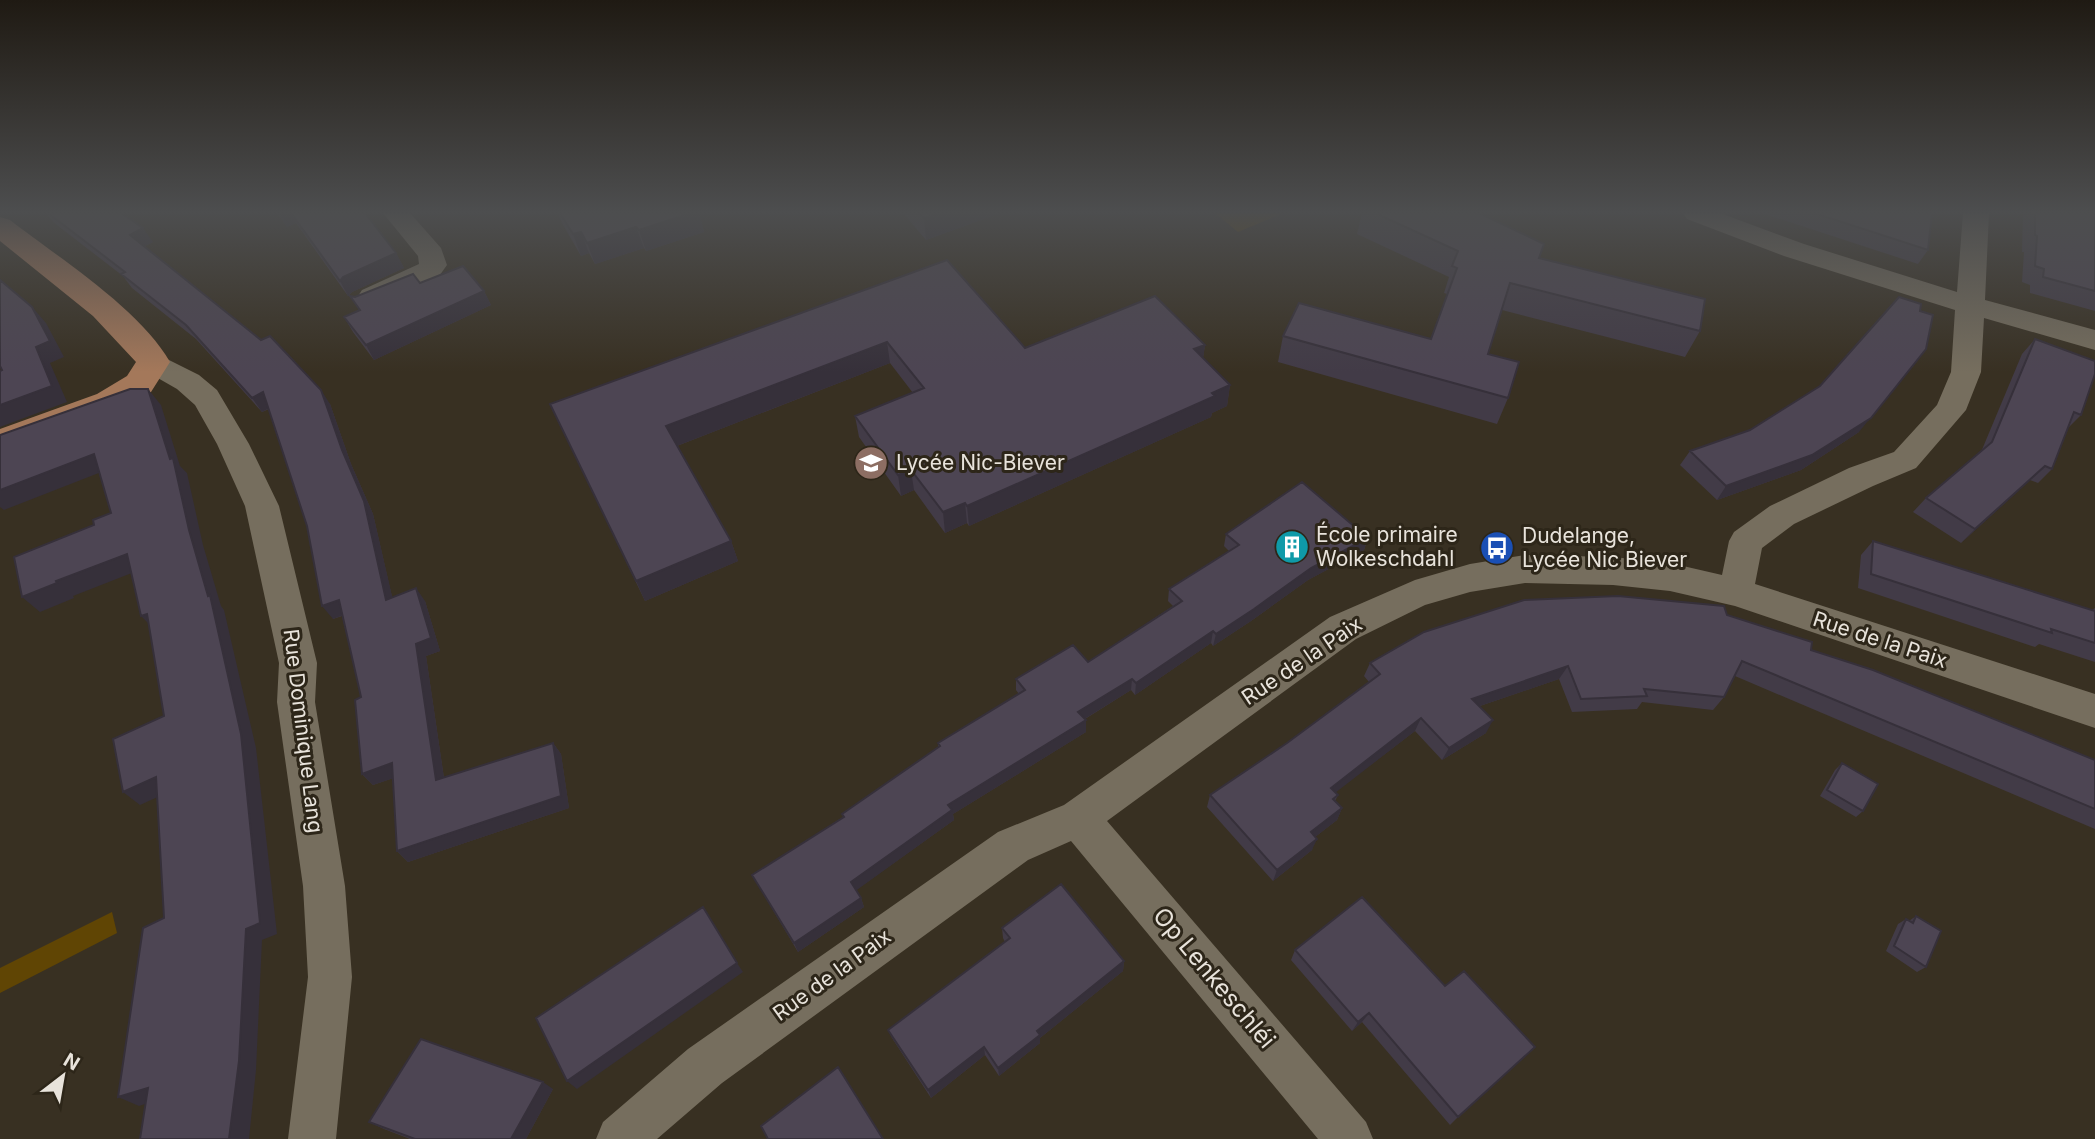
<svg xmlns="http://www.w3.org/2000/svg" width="2095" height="1139" viewBox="0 0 2095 1139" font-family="Inter,sans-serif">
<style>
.green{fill:#604504}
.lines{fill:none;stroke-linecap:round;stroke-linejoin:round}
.minor{fill:#766e5e;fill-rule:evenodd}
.major{fill:#a4785a;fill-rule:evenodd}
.wall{fill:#423b47}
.shaded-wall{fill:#36303a}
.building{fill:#4d4553;stroke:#36303a;stroke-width:2}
.labels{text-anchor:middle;stroke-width:6;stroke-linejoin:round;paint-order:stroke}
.poi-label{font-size:21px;fill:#e8e3db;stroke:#2d2619;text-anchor:start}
.street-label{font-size:21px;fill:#e8e3db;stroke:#2d2619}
.near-street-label{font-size:24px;fill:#e8e3db;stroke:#2d2619}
</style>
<rect width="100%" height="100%" fill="#383022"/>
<path class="green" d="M1215 213H1283L1238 232Z
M112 912 117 933 0 993V968Z"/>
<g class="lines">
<path class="minor" d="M383 213H410L441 248 447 265 437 279 372 305 362 302 358 296 362 290 419 264 418 256Z
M1683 213H1720L1804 244 1957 292 1963 213H1989L1985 300 2095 330V350L1984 318 1981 372 1966 410 1916 468 1873 486 1794 524 1762 548 1755 584 2095 694V728L1735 606 1670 591 1613 585 1525 583 1470 592 1425 605 1356 639 1107 821 1366 1122 1373 1139H1318L1071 841 1028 860 722 1083 657 1139H596L603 1122 688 1049 998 832 1064 805 1330 617 1415 580 1470 564 1525 555 1613 557 1670 563 1722 575 1729 541 1734 532 1770 506 1849 468 1894 452 1937 405 1951 372 1955 310 1784 256 1687 219Z
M153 352 199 375 217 390 249 444 279 506 317 663 315 702 345 886 352 977 336 1139H288L308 977 303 886 277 702 279 663 245 506 217 444 195 405 177 389 142 369 138 362 142 355Z"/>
<path class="major" d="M0 217 10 220C59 258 140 309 170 362L151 392 121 410 0 455V429L97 394 127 376 136 362 93 316 0 241Z"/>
</g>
<path class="wall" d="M46 213H121L153 242 145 246 330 404 351 464 373 514 392 597 425 601 440 651 426 656 444 778 553 743 561 754 569 808 408 862 397 851 393 778 373 785 362 774 361 697 342 616 333 619 307 526 269 409 262 412 196 339 132 288 123 276 53 222Z
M277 213H365L396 253 404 268 352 292 348 296 296 223 287 227Z
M558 213H699L704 232 646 251 644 248 595 264 589 253 581 256 562 223Z
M903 213H1000L926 240Z
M1362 213H1479L1539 258 1700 331 1685 357 1502 310 1488 354 1508 398 1497 424 1278 362 1283 336 1431 339 1447 294 1444 293 1449 277 1357 234Z
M1762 213H1932L1928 250 1918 264Z
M2023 213H2095V311L2030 293V285L2022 282 2024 252H2022Z
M947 260 1025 348 1205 345 1203 358 1230 385 1227 406 1212 413 1211 417 969 526 967 523 945 533 914 490 901 496 859 437 855 416 913 393 890 363 677 446 731 541 738 561 645 601 550 404Z
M420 283 484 291 491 305 374 360 353 332 344 317 359 310 350 296 355 297Z
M2035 339 2081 415 2068 428 2052 469 2038 483 2030 480 1961 543 1913 512 1926 498 1981 452 2022 354Z
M1859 432 1801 470 1717 500 1680 465 1690 451Z
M1226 534 1368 538 1364 550 1308 580 1251 621 1213 646 1211 643 1135 695 1131 690 1085 719 1086 732 953 814 954 820 856 890 861 898 864 907 798 952 752 875 843 817 842 814 938 748V743L1019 694 1016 690V679L1088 662 1173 606 1168 601 1169 589 1229 551 1224 546Z
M1873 541 2092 610 2095 608V662L2039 644 2035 647 1858 588 1861 555Z
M1727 615 1811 650 2095 760V829L1735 676 1724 697 1713 710 1642 702 1637 709 1572 712 1559 679 1480 706 1486 733 1442 760 1415 731 1335 792 1338 795 1335 801 1342 808 1337 820 1315 837 1312 850 1273 881 1207 807 1210 795 1287 743 1369 682 1364 676 1370 663Z
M1842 763 1863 811 1856 817 1820 796 1835 770Z
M1916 916 1926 967 1917 972 1886 951 1898 924 1906 919 1909 921Z
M1002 928 1124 961 1123 971 1040 1038V1043L999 1076 985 1055 931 1098 892 1038 888 1030 1005 942 1003 938Z
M1295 950 1445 986 1458 1117 1450 1125 1362 1022 1352 1031 1291 960Z
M553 1089 526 1139H410L384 1129 369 1122Z"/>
<path class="shaded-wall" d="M279 213H290L296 223 287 227Z
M691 213H699L704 232 646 251 639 230Z
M939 213H1000L926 240 924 218Z
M636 227 644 248 595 264 587 243Z
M143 228 153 242 141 248 130 235Z
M581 232 589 253 581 256 573 234Z
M396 253 404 268 352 292 348 296 340 281 343 277Z
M484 291 491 305 374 360 366 345Z
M32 307 46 323 64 357 50 363 67 402 0 427V405L36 347Z
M887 342 890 363 674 447 666 426Z
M1205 345 1202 366 1194 349Z
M1926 349 1859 432 1801 470 1717 500 1726 486Z
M1230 385 1227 406 1212 413 1211 417 969 526 967 506Z
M148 389 161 405 180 466 187 473 203 545 221 606 224 610 256 748 277 934 262 940 256 1070 249 1139H229L208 596 170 459Z
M321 390 330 404 351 464 373 514 396 613 386 600 342 450Z
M263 392 273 406 262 412 252 398Z
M94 454 109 469 4 510 0 507V490Z
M2045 466 2030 480 1961 543 1975 529Z
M911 470 914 490 901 496 898 475Z
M965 503 967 523 945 533 943 512Z
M1368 538 1364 550 1308 580 1251 621 1213 646 1216 634 1311 568Z
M731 541 738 561 645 601 636 581Z
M127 554 142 569 73 596 74 598 40 612 22 597 56 581Z
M416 588 425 601 440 651 426 656 446 792 436 780 416 644Z
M339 600 349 613 333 619 322 606Z
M147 614 156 631 141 616Z
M1213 631 1211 643 1135 695 1136 683Z
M1568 666 1559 679 1465 711 1472 699Z
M1132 679 1131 690 1078 723V712Z
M1421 718 1415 731 1326 800 1331 788Z
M1086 720V732L953 814 954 820 854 892 851 882 948 805Z
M1493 720 1486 733 1442 760 1449 748Z
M553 743 561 754 569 808 408 862 397 851Z
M392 763 403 775 373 785 362 774Z
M156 777 173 790 140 805 123 792Z
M1342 808 1337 820 1306 844 1311 832Z
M1317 839 1312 850 1273 881 1277 870Z
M861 898 864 907 798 952 794 943Z
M1124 961 1123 971 1040 1038V1043L999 1076 998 1068 1037 1031Z
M737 963 743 972 577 1089 567 1081Z
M1369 1013 1362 1022 1352 1031 1358 1022Z
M984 1047 985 1055 931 1098 928 1090Z
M543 1082 553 1089 526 1139H511Z
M148 1088 168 1096 139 1106 118 1097Z"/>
<path class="building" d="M48 213H121L143 228 130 235 261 340 270 336 321 390 342 450 364 501 386 600 416 588 431 638 416 644 436 780 553 743 561 796 397 851 392 763 362 774 355 700 361 697 339 600 322 606 307 526 263 392 252 398 186 325 121 274 125 272Z
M291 213H365L396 253 343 277 340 281Z
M560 213H691L639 230 636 227 587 243 581 232 573 234Z
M919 213H939L924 218Z
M1375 213H1479L1544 244 1539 258 1705 299 1700 331 1510 283 1488 354 1519 362 1508 398 1283 336 1299 303 1431 339 1457 268 1452 266 1458 251Z
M1814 213H1932L1928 250Z
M2035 213H2095V291L2043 277 2044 269 2035 266 2037 236 2035 235Z
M947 260 1025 348 1155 296 1205 345 1194 349 1230 385 1212 393 1215 396 967 506 965 503 943 512 911 470 898 475 855 416 924 388 887 342 666 426 731 541 636 581 550 404Z
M463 266 484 291 366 345 344 317 360 310 350 296 355 297 413 274 420 283Z
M0 280 32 307 50 341 36 347 52 386 0 405V371L2 370 0 366Z
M1899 297 1921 304 1920 311 1933 315 1926 349 1871 418 1812 455 1726 486 1690 451 1750 430 1820 386Z
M2035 339 2095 361V374L2081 415 2074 412 2052 469 2045 466 1975 529 1926 498 1992 442Z
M130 389H148L170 459 173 458 189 530 208 596 210 595 241 734 260 923 246 929 239 1061 229 1139H140L148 1088 118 1097 143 928 164 918 156 777 123 792 113 739 164 716 147 614 141 616 127 554 56 581 57 583 22 597 14 557 94 525 93 520 111 513 94 454 0 490V435Z
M1302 482 1368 538 1311 568 1254 609 1216 634 1213 631 1136 683 1132 679 1078 712 1086 720 948 805 952 810 851 882 861 898 794 943 752 875 844 817 842 814 940 746 938 743 1025 690 1016 679 1073 645 1088 662 1182 601 1169 589 1239 545 1226 534Z
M1873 541 2095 611V643L2051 629 2052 633 1871 574Z
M1618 596 1724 606 1727 615 1812 642 1811 650 1873 670 2095 760V809L1742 661 1724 697 1644 689 1647 696 1581 699 1568 666 1472 699 1493 720 1449 748 1421 718 1331 788 1338 795 1333 799 1342 808 1311 832 1317 839 1277 870 1210 795 1287 743 1380 674 1370 663 1424 632 1524 600Z
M1842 763 1878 784 1863 811 1827 790Z
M1061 884 1124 961 1037 1031 1040 1035 998 1068 984 1047 928 1090 888 1030 1010 938 1002 928Z
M1362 897 1445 986 1464 971 1535 1047 1458 1117 1369 1013 1358 1022 1295 950Z
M703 907 737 963 567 1081 536 1018Z
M1916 916 1941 931 1926 967 1894 946 1906 919 1913 923Z
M421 1039 543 1082 511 1139H415L369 1122Z
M838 1067 883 1139H768L761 1126Z"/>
<linearGradient id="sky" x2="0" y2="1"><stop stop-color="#1f1a13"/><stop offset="0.57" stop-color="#4d4e4f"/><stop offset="1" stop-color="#4d4e4f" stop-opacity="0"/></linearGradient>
<rect width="2095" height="372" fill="url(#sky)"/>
<defs>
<g id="school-disc" transform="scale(1.75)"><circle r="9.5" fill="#8d6e63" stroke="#2d2619"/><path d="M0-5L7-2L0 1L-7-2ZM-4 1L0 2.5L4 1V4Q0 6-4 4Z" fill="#fff"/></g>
<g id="building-disc" transform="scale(1.75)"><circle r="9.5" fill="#0f9aa8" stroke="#2d2619"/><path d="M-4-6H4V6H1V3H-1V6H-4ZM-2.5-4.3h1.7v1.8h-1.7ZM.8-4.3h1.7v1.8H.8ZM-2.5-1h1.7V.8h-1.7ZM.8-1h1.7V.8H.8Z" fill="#fff"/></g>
<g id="bus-disc" transform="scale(1.75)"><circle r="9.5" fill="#1a4fb4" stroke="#2d2619"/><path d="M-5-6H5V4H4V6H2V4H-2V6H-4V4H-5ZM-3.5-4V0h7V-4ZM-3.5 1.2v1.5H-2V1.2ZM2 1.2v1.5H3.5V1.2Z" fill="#fff"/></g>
</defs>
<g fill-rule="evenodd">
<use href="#school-disc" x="871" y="463"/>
<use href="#building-disc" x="1292" y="547"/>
<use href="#bus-disc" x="1497" y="548"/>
</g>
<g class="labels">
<g class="poi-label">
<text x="896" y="470">Lycée Nic-Biever</text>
<text x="1316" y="542">École primaire<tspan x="1316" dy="24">Wolkeschdahl</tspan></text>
<text x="1522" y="543">Dudelange,<tspan x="1522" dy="24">Lycée Nic Biever</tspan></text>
</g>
<g class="street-label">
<text transform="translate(1880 640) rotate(18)" y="7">Rue de la Paix</text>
<text transform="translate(1302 661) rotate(-34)" y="7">Rue de la Paix</text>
<text transform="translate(303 731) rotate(83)" y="7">Rue Dominique Lang</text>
<text transform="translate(832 975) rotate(-36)" y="7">Rue de la Paix</text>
</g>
<g class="near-street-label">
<text transform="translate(1214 978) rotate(50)" y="8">Op Lenkeschléi</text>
</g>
</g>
<g transform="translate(63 1076) rotate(31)" stroke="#2d2619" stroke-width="5" paint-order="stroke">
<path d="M0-5L12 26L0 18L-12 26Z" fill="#e8e3db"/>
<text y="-10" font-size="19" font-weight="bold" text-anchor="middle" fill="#e8e3db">N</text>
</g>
</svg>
